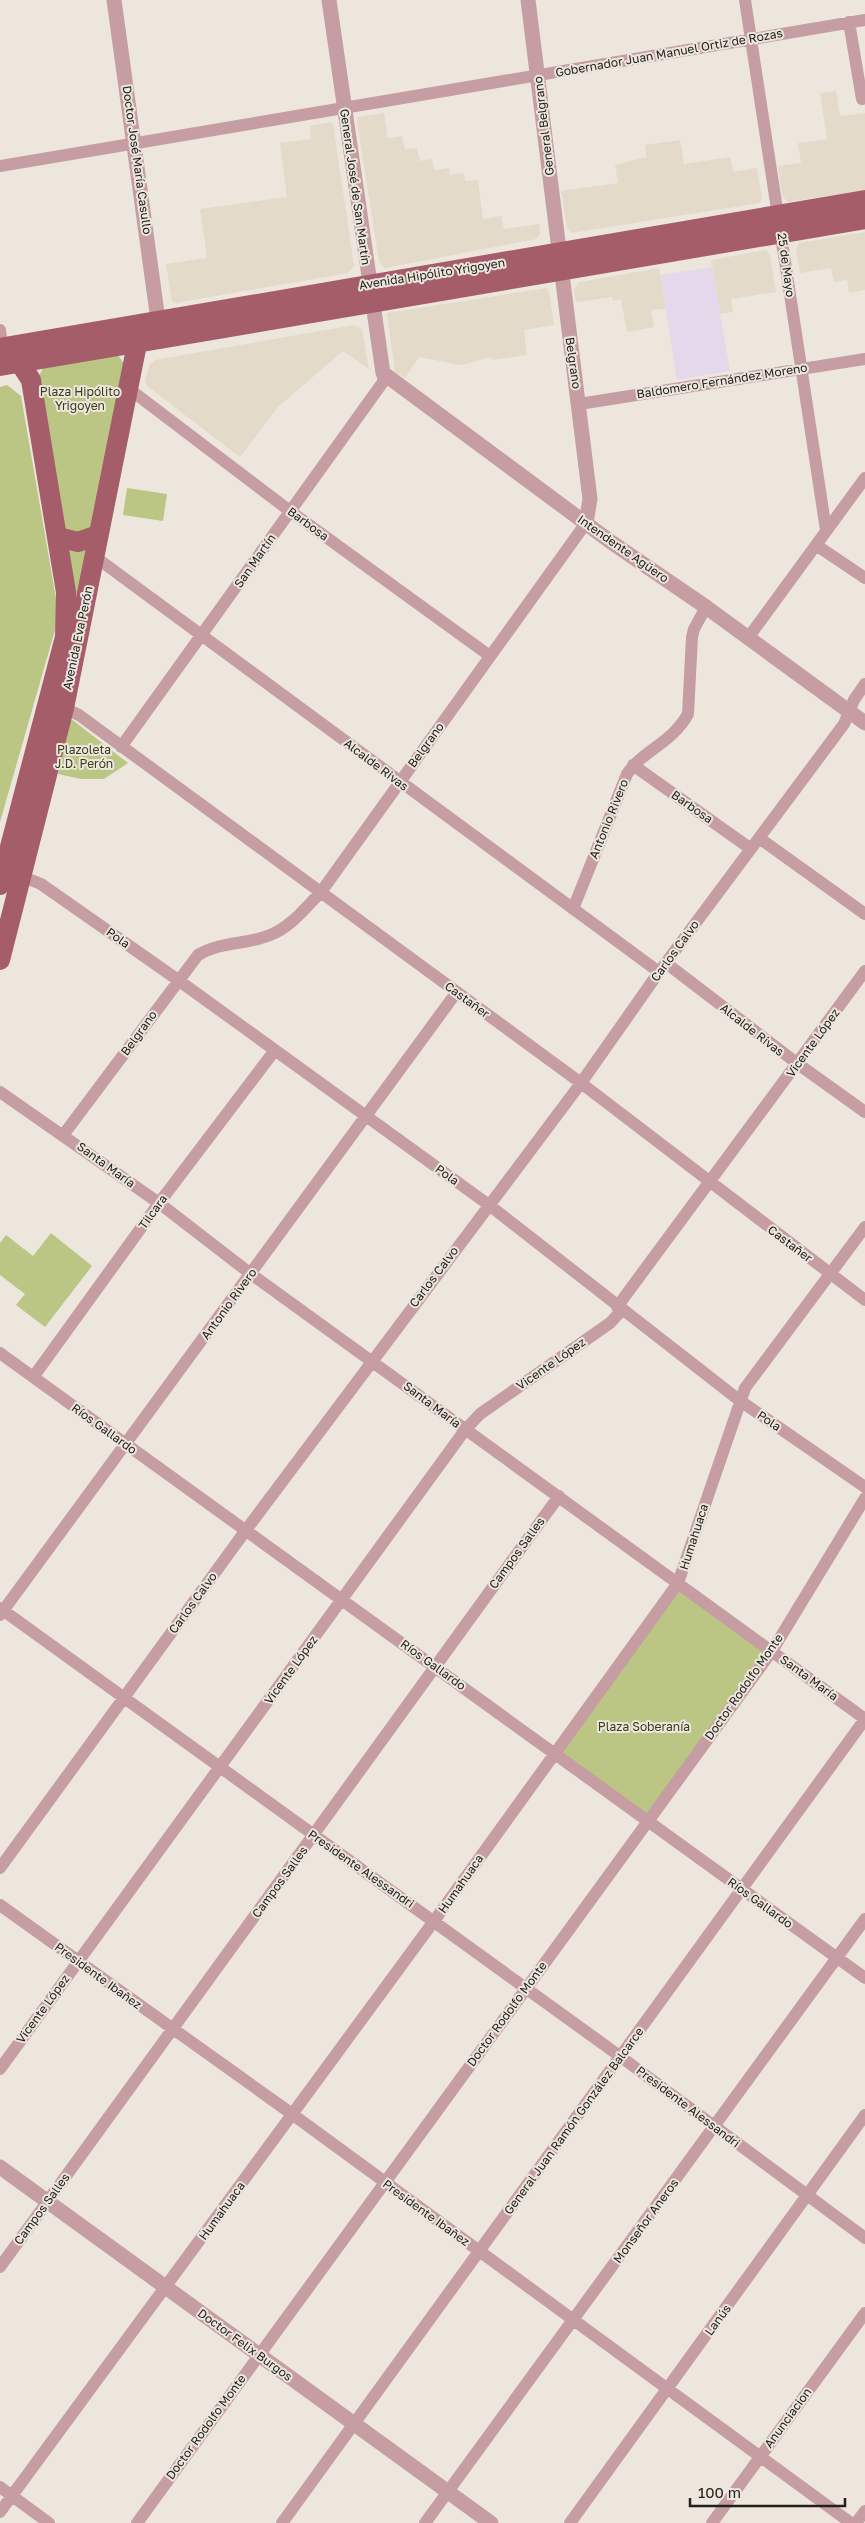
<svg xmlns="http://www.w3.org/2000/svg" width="865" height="2523" viewBox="0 0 865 2523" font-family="'Golos Text',sans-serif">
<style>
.built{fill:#e4daca}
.education{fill:#e5d8eb}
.green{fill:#bbc685}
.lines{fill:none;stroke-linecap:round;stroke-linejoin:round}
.minor{stroke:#c69da2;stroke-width:12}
.tertiary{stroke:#c69da2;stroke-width:15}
.primary{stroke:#a55d6a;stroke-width:20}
.labels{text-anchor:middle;stroke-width:4;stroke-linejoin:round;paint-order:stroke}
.street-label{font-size:12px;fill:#22201d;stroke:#ece6dd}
.park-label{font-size:12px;fill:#383d18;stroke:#ece6dd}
</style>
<rect width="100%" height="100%" fill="#ece6dd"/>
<path class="built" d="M836 91 840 116 865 113V190L788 202 782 196 778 166 801 163 798 143 827 139 820 93Z
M384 113 388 138 402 136 405 149 417 148 420 161 432 159 434 170 449 168 450 175 464 173 465 181 478 180 483 219 501 216 504 229 539 224 540 234 536 239 385 268 379 262 357 121 359 117Z
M331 122 333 124 354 266 348 273 175 303 172 301 166 264 207 258 200 209 287 197 280 143 311 139 310 126Z
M680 140 684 164 730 157 733 172 757 168 762 199 760 203 571 233 567 228 561 191 618 183 615 165 647 157 645 145Z
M865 232V290L849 293 847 280 834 282 831 268 800 273 796 250 799 243Z
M766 250 770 255 776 292 731 299 733 312 720 314 711 260Z
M659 268 666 309 651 310 654 327 627 332 621 299 613 301 612 297 576 302 574 289 580 282Z
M546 288 549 292 554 325 524 330 527 355 492 360 491 357 461 365 419 357 405 378 395 372 387 313Z
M354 325 362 329 369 369 343 351 278 407 240 457 147 386 145 381 150 364 155 360Z"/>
<path class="education" d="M712 267 730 371 677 380 660 275Z"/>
<path class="green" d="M118 355 124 364 90 531 80 536 63 530 39 376 43 368Z
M7 385 21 396 59 616 0 822V387Z
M127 488 167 494 163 521 123 515Z
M87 547 55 704 66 548 79 552Z
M70 718 128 763 104 779H81L58 774Z
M51 1233 92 1266 45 1327 16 1305 25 1294 0 1275V1243L6 1235 33 1256Z
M678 1583 772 1651 648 1820 554 1753Z"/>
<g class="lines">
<path class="minor" d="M745 0 826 530
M849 22 862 99
M0 166 865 20
M0 330 2 347
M128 388 290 511 490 656
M579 404 865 359
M816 545 865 578
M94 556 659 972
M748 638 865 478
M64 708 79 715 581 1083 865 1300
M121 747 383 382V373
M633 765 751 849
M759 838 865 914
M15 880H31L41 884 178 980 489 1205 739 1400 865 1487
M573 909 627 774C642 751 672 743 688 714L692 637 694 629 706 607
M666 963 798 1064 865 1112
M0 1092 159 1203 251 1274 865 1719
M64 1134 198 955C221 941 247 945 270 935 291 927 305 908 321 892L586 523
M617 1307 865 971
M0 1353 865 1978
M34 1376 159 1203 275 1050
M0 1608 621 2057 865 2238
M0 1615 456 993
M0 1868 246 1530 581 1083 659 972 844 724 854 700 865 684
M0 1905 292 2114 851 2523
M0 2069 465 1430 480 1414 610 1323 622 1310
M0 2267 559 1496
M0 2487 49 2523
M0 2512 434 1921 678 1583 745 1388 865 1227
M137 2523 772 1651 865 1498
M282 2523 865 1719
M425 2523 865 1919
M570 2523 865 2115
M712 2523 865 2313
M856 2523 865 2511"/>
<path class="tertiary" d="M114 0 158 320
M329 0 383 373 611 542 706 607 865 723
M528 0 590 499 586 523
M0 2167 491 2523"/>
<path class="primary" d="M0 348 865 200
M0 366 865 219
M58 537 78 542 98 535
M0 885 65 637 66 592 31 380 20 363 12 355
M0 960 64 708 137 344 145 334"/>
</g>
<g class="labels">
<g class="street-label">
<text transform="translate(669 53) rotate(-10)" y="4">Gobernador Juan Manuel Ortiz de Rozas</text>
<text transform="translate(544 126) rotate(-97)" y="4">General Belgrano</text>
<text transform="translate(137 160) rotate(82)" y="4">Doctor José María Casullo</text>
<text transform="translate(355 187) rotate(82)" y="4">General José de San Martín</text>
<text transform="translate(786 265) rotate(82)" y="4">25 de Mayo</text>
<text transform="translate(432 274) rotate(-9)" y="4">Avenida Hipólito Yrigoyen</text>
<text transform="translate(573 363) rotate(82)" y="4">Belgrano</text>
<text transform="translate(722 381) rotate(-9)" y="4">Baldomero Fernández Moreno</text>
<text transform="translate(308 524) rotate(36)" y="4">Barbosa</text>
<text transform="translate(623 549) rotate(35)" y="4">Intendente Agüero</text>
<text transform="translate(255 561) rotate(-55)" y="4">San Martín</text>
<text transform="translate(78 638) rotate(-78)" y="4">Avenida Eva Perón</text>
<text transform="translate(426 745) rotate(-54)" y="4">Belgrano</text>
<text transform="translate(376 765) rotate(37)" y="4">Alcalde Rivas</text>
<text transform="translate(692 807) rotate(35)" y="4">Barbosa</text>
<text transform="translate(609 819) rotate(-68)" y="4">Antonio Rivero</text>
<text transform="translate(118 938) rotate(35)" y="4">Pola</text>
<text transform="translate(675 951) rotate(-54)" y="4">Carlos Calvo</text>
<text transform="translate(467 1000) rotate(36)" y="4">Castañer</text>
<text transform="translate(752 1030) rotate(38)" y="4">Alcalde Rivas</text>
<text transform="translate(139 1033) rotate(-54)" y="4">Belgrano</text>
<text transform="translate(813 1043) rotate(-54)" y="4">Vicente López</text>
<text transform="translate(106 1165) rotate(36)" y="4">Santa María</text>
<text transform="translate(447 1175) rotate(36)" y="4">Pola</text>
<text transform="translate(153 1212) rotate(-54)" y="4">Tilcara</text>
<text transform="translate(790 1244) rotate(37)" y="4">Castañer</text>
<text transform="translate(434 1277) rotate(-53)" y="4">Carlos Calvo</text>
<text transform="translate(229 1304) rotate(-54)" y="4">Antonio Rivero</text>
<text transform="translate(551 1364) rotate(-35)" y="4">Vicente López</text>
<text transform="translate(432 1405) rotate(37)" y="4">Santa María</text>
<text transform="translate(769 1421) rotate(34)" y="4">Pola</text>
<text transform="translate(104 1429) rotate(36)" y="4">Ríos Gallardo</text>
<text transform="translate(694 1537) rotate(-72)" y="4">Humahuaca</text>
<text transform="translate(517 1553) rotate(-54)" y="4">Campos Salles</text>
<text transform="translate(193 1603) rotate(-54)" y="4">Carlos Calvo</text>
<text transform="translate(433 1665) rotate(36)" y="4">Ríos Gallardo</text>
<text transform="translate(291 1670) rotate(-54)" y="4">Vicente López</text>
<text transform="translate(809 1678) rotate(36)" y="4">Santa María</text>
<text transform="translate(744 1687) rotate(-55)" y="4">Doctor Rodolfo Monte</text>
<text transform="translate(361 1869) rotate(35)" y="4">Presidente Alessandri</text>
<text transform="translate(280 1882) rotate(-54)" y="4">Campos Salles</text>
<text transform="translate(461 1884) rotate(-55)" y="4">Humahuaca</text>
<text transform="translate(760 1903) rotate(36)" y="4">Ríos Gallardo</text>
<text transform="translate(98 1976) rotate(36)" y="4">Presidente Ibañez</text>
<text transform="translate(43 2009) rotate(-54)" y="4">Vicente López</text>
<text transform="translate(507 2014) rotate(-54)" y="4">Doctor Rodolfo Monte</text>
<text transform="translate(688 2107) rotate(37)" y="4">Presidente Alessandri</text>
<text transform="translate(574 2121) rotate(-54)" y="4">General Juan Ramón González Balcarce</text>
<text transform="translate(42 2209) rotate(-54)" y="4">Campos Salles</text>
<text transform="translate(222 2211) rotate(-54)" y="4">Humahuaca</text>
<text transform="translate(426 2213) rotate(36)" y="4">Presidente Ibañez</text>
<text transform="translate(646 2221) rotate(-54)" y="4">Monseñor Aneros</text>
<text transform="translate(718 2320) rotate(-54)" y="4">Lanús</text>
<text transform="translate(245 2345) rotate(36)" y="4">Doctor Felix Burgos</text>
<text transform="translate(788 2418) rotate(-54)" y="4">Anunciacion</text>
<text transform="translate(206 2427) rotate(-54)" y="4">Doctor Rodolfo Monte</text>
</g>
<g class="park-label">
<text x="80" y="396">Plaza Hipólito<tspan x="80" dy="14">Yrigoyen</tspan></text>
<text x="84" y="754">Plazoleta<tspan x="84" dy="14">J.D. Perón</tspan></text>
<text x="644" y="1731">Plaza Soberanía</text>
</g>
</g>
<path d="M690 2498v8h155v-8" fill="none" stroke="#22201d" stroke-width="2.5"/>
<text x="698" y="2498" font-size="15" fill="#22201d" stroke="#ece6dd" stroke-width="4" paint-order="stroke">100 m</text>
</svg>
